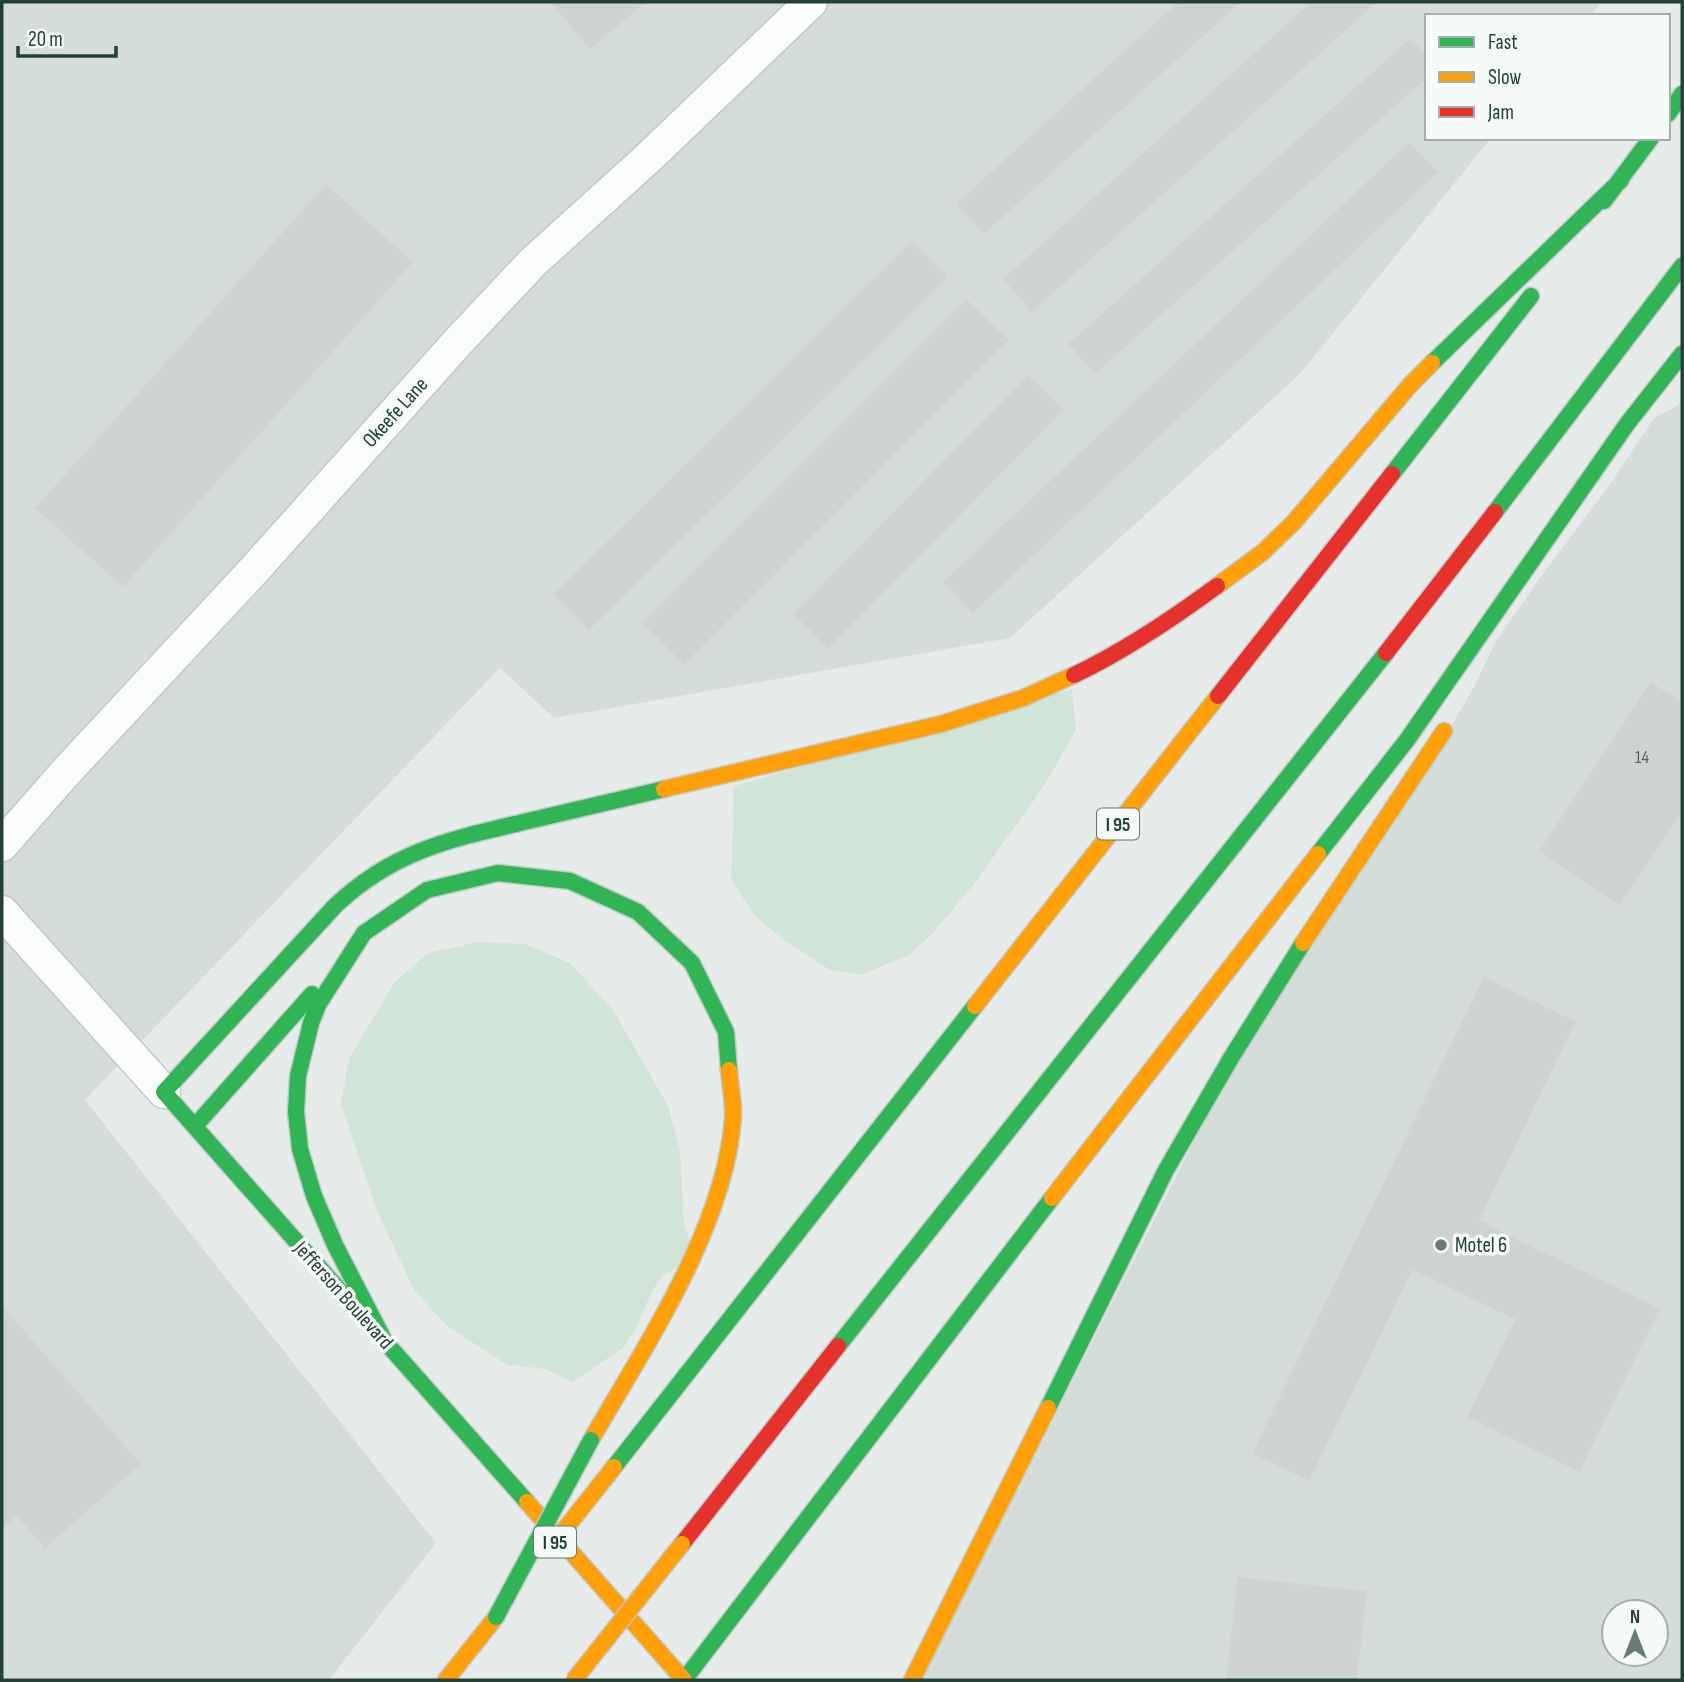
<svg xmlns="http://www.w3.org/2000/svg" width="1684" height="1682" viewBox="0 0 1684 1682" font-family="'Sofia Sans Condensed',sans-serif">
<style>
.built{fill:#d5ddda;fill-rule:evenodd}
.green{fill:#d0e5d7}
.building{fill:#ced3d1;stroke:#d0d5d3;stroke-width:2}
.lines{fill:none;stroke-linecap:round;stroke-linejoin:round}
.street-casing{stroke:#c4c9c7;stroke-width:35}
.fast-casing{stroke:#c2cac7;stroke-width:19}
.slow-casing{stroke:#c2cac7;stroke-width:19}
.jam-casing{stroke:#c2cac7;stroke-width:19}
.street{stroke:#fbfcfc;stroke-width:32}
.fast{stroke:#30b455;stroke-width:16}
.slow{stroke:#ff9f0a;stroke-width:16}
.jam{stroke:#e5322d;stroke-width:16}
.fast-bridge-casing{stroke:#c2cac9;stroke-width:19;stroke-linecap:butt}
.slow-bridge-casing{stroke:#c2cac9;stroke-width:19;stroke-linecap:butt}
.fast-bridge{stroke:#30b455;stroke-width:16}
.slow-bridge{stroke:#ff9f0a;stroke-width:16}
.poi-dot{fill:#687c77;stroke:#f6faf8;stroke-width:2.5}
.labels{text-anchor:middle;stroke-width:7;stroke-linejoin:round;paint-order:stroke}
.number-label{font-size:18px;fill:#4f6660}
.shield{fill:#f6faf8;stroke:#637872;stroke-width:2}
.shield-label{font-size:19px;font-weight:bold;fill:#244039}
.street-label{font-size:21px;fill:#244039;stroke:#f6faf8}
.poi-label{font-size:21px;fill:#244039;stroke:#f6faf8;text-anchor:start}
</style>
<rect width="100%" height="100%" fill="#e7ecea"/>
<path class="built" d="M2 2H1601L1590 16H1427V138H1491L1299 375 1010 638 554 718 500 668 85 1100 436 1543 329 1680H2Z
M1682 400V1680H921L1234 1062 1396 821 1474 687 1495 643 1537 582 1606 490 1654 418 1677 406ZM1614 1612H1656V1654H1614Z"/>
<path class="green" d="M1072 689 1076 730 1044 786 974 884 931 935 909 955 860 975 830 970 785 941 754 915 731 879 734 786Z
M478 942 525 944 570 963 613 1010 668 1106 680 1150 684 1224 696 1259 663 1275 652 1291 635 1330 624 1347 573 1382 545 1369 507 1365 446 1325 414 1290 377 1211 341 1104 349 1058 395 982 428 953Z"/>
<path class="building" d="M551 2H645L590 48Z
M1179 2H1240L984 233 957 204Z
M1312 2H1372L1374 4 1032 311 1004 279Z
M1411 39 1427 57V77L1095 373 1069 344Z
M1409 143 1437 172 973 612 944 582Z
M326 185 412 262 123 586 36 508Z
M912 242 947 277 589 629 555 594Z
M966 300 1008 340 684 664 643 623Z
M1028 376 1063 410 828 648 794 614Z
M1651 683 1682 703V811L1620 904 1540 851Z
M1484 978 1575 1022 1478 1221 1659 1309 1579 1471 1468 1417 1516 1319 1412 1269 1309 1480 1253 1453Z
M2 1307 140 1464 45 1547 17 1515 2 1529Z
M1238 1578 1366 1592 1356 1680H1227Z"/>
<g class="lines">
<g class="street-casing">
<path id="street" d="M2 845 65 773 255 569 456 344 533 262 647 159 811 2
M2 912 164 1092"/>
</g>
<g class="fast-casing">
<path id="fast" d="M1668 114 1682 94
M1604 201 1651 138
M1432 363 1621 180
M1392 474 1531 296
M1495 512 1682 266
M1318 854 1407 740 1627 424 1682 354
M164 1092 527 1502
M164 1092 335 906C394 850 452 839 528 821 574 810 619 800 664 789
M195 1126 312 994
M383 1338 335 1245 314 1196 300 1149 296 1112 298 1076 311 1023 318 1005 364 933 427 890 498 873 570 881 638 912 692 963 726 1032 729 1070
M838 1346 1386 653
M1048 1408 1166 1170 1231 1058 1303 943
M614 1467 975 1006
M684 1680 1052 1198"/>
</g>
<g class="slow-casing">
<path id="slow" d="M1217 586 1263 552 1294 522 1411 384 1432 363
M664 789 941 724 1023 698 1074 675
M1303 943 1444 731
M975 1006 1218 696
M1052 1198 1318 854
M591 1440C645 1346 725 1228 733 1118 734 1103 730 1086 729 1070
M527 1502 684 1680
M446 1680 496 1617
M912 1680 1048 1408"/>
</g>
<g class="jam-casing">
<path id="jam" d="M1386 653 1495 512
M1074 675C1125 651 1172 619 1217 586
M1218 696 1392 474
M682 1544 838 1346"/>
</g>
<use href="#street" class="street"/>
<use href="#fast" class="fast"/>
<use href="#slow" class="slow"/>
<use href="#jam" class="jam"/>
<g class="fast-bridge-casing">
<path id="fast-bridge" d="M496 1617 591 1440"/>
</g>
<g class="slow-bridge-casing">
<path id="slow-bridge" d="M561 1534 614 1467
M574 1680 682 1544"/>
</g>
<use href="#fast-bridge" class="fast-bridge"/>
<use href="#slow-bridge" class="slow-bridge"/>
</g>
<circle class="poi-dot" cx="1441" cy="1245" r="7"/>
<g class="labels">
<g class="number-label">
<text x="1642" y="763">14</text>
</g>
<g class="shield">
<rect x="1097" y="808.5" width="42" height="31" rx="5"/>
<rect x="534" y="1526.5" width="42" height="31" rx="5"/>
</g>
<g class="shield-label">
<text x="1118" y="831">I 95</text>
<text x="555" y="1549">I 95</text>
</g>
<g class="street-label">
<text transform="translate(395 412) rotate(-48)" y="7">Okeefe Lane</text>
<text transform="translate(344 1295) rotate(48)" y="7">Jefferson Boulevard</text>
</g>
<g class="poi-label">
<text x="1455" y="1252">Motel 6</text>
</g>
</g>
<rect width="1684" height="1682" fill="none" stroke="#244039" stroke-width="7"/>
<rect x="1425" y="14" width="245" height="126" fill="#f6faf8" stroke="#a2b0ac" stroke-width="2"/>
<rect x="1439" y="37" width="35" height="10" fill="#30b455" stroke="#a2b0ac" stroke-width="2"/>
<text x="1488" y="49" font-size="21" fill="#244039">Fast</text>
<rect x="1439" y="72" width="35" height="10" fill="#ff9f0a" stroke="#a2b0ac" stroke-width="2"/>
<text x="1488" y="84" font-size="21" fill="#244039">Slow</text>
<rect x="1439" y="107" width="35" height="10" fill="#e5322d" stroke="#a2b0ac" stroke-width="2"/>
<text x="1488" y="119" font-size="21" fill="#244039">Jam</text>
<g transform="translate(1635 1633)"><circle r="33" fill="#f6faf8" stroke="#a2b0ac" stroke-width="2"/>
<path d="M0-5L12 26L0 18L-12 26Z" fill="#687c77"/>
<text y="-10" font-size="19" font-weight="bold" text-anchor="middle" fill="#244039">N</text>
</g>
<path d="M18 46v10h98v-10" fill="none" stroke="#244039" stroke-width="3.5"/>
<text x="28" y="46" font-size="21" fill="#244039" stroke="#f6faf8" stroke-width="5" paint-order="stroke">20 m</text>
</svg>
